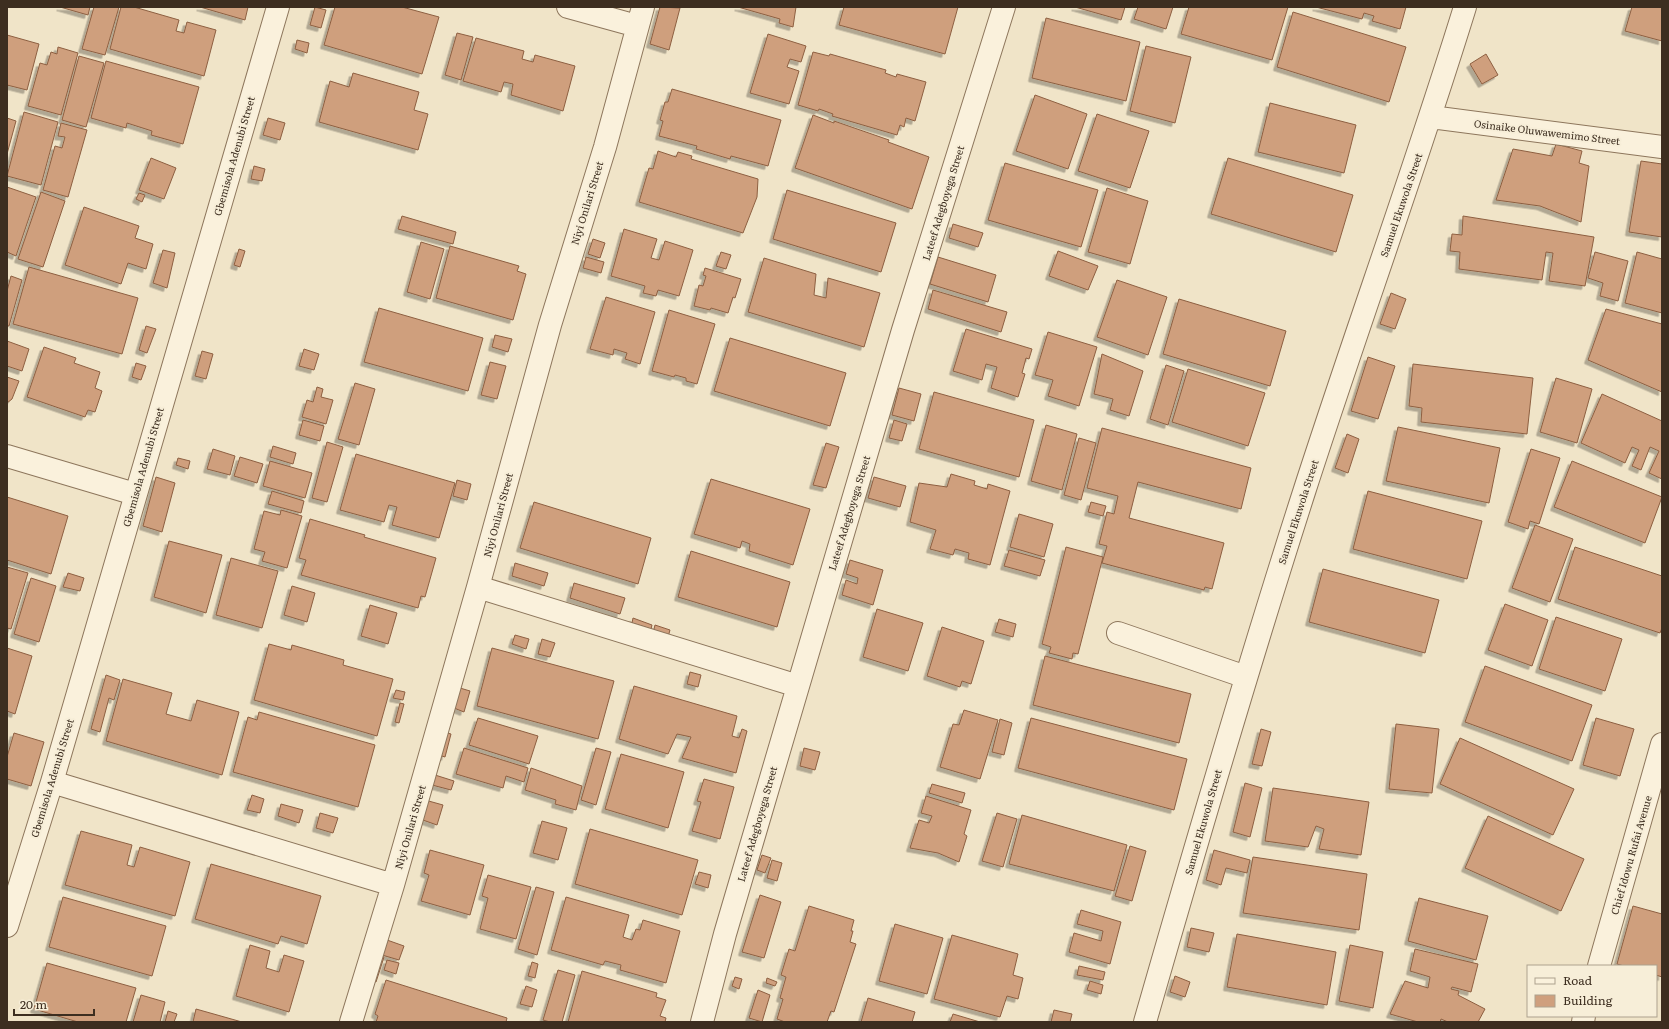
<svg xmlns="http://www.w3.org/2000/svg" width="1669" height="1029" viewBox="0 0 1669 1029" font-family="Literata,serif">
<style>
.building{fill:#cf9f7d;stroke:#8d5f41;filter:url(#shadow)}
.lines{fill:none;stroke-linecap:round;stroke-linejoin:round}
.minor-casing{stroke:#8d765c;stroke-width:24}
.minor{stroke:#faf1dc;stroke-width:22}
.labels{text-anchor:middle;stroke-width:4;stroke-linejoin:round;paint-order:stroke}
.street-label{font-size:10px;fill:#3d2e20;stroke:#f7eed8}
</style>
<defs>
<filter id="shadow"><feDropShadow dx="-3.5" dy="3.5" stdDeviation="0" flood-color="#0004"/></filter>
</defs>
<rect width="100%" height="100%" fill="#f0e4c8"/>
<path class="building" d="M60 7H90L88 15Z
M94 7H119L105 55 82 49Z
M121 7H134L179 20 176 31 184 33 187 22 216 30 204 76 110 49Z
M200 7H248L245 20Z
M315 7 326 10 321 28 310 25Z
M335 7H402L439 17 422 74 324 45Z
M660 7 680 8 669 50 650 44Z
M738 7H796L793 27 779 23 780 19Z
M844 7H958L945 54 839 25Z
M1075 7H1125L1121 20Z
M1138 7H1173L1166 29 1134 19Z
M1189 7H1288L1272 60 1181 34Z
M1316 7H1406L1400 29 1372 21 1374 16 1364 13 1362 19Z
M1632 7H1662V41L1625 31Z
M1293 12 1406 47 1389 102 1277 67Z
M1046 18 1140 42 1126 101 1032 78Z
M457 33 473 37 461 80 445 75Z
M768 34 806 46 801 62 790 59 787 67 799 71 789 104 750 93Z
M7 35 39 44 27 90 7 85Z
M476 38 524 51 522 59 533 62 535 55 575 66 563 111 511 95 513 84 504 82 501 92 463 81Z
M297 40 309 43 307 53 295 49Z
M1146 46 1191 57 1175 123 1130 111Z
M58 47 78 53 61 115 28 106 40 63 47 65 51 52 57 54Z
M813 52 829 56 830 54 886 70 885 73 896 77 897 74 926 82 915 121 906 118 904 127 900 125 897 135 832 116 833 114 819 109 818 111 798 105Z
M1486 54 1498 75 1482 84 1470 64Z
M79 56 104 63 86 127 62 120Z
M106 61 199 87 183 144 151 135 152 131 127 123 126 128 91 118Z
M353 73 419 92 414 110 428 114 418 150 319 122 330 81 349 87Z
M672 89 781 120 768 166 731 156 730 159 696 149 697 146 659 136 663 121 660 120 665 102H668Z
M1035 95 1087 114 1068 169 1016 151Z
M1270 103 1356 125 1344 173 1258 152Z
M24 112 58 122 41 185 7 176Z
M1097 114 1149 131 1130 188 1078 171Z
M813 115 834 123V121L889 140 888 142 929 157 912 209 795 168Z
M7 118 16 121 7 154Z
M268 118 285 123 280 140 263 135Z
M61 123 87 130 68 197 43 190 55 146 62 148 65 137 58 136Z
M1556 144 1582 151 1579 163 1589 166 1581 222 1540 206 1496 200 1513 149 1552 156Z
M658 151 676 157 678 152 692 156 691 159 758 179 757 197 743 233 639 202 649 168 653 169Z
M151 158 176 168 164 199 139 190Z
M1228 158 1353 195 1336 252 1211 214Z
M1641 161 1662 164V237L1629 232Z
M1005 163 1098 190 1081 247 988 220Z
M254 166 265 169 262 181 251 179Z
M7 187 36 197 16 256 7 252Z
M1107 188 1148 201 1130 264 1088 252Z
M787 190 896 223 881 272 773 239Z
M41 192 65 201 43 267 18 259Z
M139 193 145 195 142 202 136 199Z
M84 207 139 226 135 238 153 244 146 269 128 263 121 284 65 265Z
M402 216 456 232 453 244 398 229Z
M1463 216 1594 237 1585 286 1549 281 1553 253 1546 252 1542 280 1459 269 1460 252 1450 251 1452 234 1462 235Z
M953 224 983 233 978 247 949 238Z
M624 229 657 239 651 258 659 260 665 241 693 250 679 296 658 290 656 296 643 293 645 286 611 276Z
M593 239 605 243 600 258 588 254Z
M421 242 444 249 430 299 407 292Z
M450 246 519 266 517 271 526 274 513 320 436 298Z
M239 249 245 251 240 267 234 265Z
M163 250 175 253 167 288 153 283Z
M1058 251 1098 266 1088 290 1049 276Z
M721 252 731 255 726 269 716 266Z
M1595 252 1628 261 1618 301 1600 296 1603 283 1588 278Z
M1637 252 1662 259V313L1625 303Z
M586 257 604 262 601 273 583 268Z
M938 257 996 275 988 302 930 284Z
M764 258 816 274 814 295 826 298 828 278 880 293 864 347 748 312Z
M29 267 138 298 122 354 13 324Z
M705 268 741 279 735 298 733 297 728 313 711 308 710 310 694 306 699 285 703 286 706 276 703 275Z
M11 276 22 280 9 326H7V291Z
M1117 280 1167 297 1148 355 1097 337Z
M933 290 1007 312 1001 332 928 309Z
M1391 293 1406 299 1395 329 1380 324Z
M606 297 655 312 640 364 625 359 627 353 614 349 613 355 590 349Z
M1179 299 1286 331 1270 386 1163 354Z
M379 308 483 338 468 391 364 362Z
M1606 309 1662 324V392L1588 360Z
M669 310 715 324 697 384 686 381V378L675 375 674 377 652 371Z
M146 326 156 329 147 353 139 350Z
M966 329 1032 349 1029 359 1026 358 1022 373 1025 374 1018 397 991 388 997 367 986 364 982 380 953 371Z
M1048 332 1097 347 1079 406 1048 396 1053 380 1035 375Z
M495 335 512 339 508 352 492 347Z
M730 338 846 373 830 426 714 391Z
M7 341 29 349 22 371 7 366Z
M44 347 76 358 74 363 100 372 95 388 102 391 95 412 88 410 85 417 27 397Z
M304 349 319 354 314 370 299 366Z
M202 351 213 354 206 379 195 376Z
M1102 354 1143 371 1129 416 1110 410 1113 399 1094 394Z
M1368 357 1395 366 1378 419 1351 411Z
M490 362 506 366 497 399 481 395Z
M136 363 146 366 141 380 132 377Z
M1413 364 1533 378 1527 434 1421 422 1422 408 1409 406Z
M1166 365 1184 371 1168 425 1150 419Z
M1188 369 1265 393 1248 446 1172 422Z
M7 377 19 381 12 399 7 403Z
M1556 378 1592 389 1577 443 1540 432Z
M355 383 375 389 359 445 338 439Z
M317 387 323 389 321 397 333 400 326 424 302 417 307 400 313 402Z
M899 388 921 394 914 421 892 415Z
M934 392 1034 420 1019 477 919 449Z
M1602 394 1662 421V479L1649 473 1659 451 1650 447 1641 470 1632 466 1639 450 1632 447 1625 463 1581 443Z
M303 420 324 426 320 441 299 435Z
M894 420 907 424 902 441 889 438Z
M1046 425 1077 434 1062 490 1031 481Z
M1398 427 1500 448 1489 503 1386 481Z
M1102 428 1251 468 1241 509 1138 482 1129 518 1224 543 1212 589 1205 587 1204 590 1102 563 1107 546 1099 544 1107 512 1114 514 1118 496 1087 488Z
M1347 434 1359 439 1348 473 1335 468Z
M1079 438 1096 443 1081 500 1064 495Z
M327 442 343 447 327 502 312 498Z
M826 443 839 447 826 488 813 485Z
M273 446 296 453 293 464 270 457Z
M213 449 235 456 230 475 207 469Z
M1531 449 1560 458 1539 524 1530 521 1528 529 1508 522Z
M356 454 455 483 439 538 392 525 397 507 389 505 384 522 340 510Z
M240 457 263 464 257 483 234 476Z
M178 458 190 461 188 469 176 465Z
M270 461 312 473 305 498 263 486Z
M1572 461 1662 497 1645 543 1554 507Z
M951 474 975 481 974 485 987 489 988 484 1010 491 990 565 968 559 969 553 955 549 953 555 930 549 936 530 910 522 919 483 947 487Z
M156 477 175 483 162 532 143 526Z
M874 477 906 486 900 507 868 498Z
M711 479 810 509 793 565 749 551 750 544 742 541 740 548 694 534Z
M457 480 471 484 467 500 453 496Z
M272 491 304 501 301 513 268 504Z
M1368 491 1482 521 1467 579 1353 549Z
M7 497 68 516 51 574 7 560Z
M534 502 651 538 638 584 520 548Z
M1091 502 1106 506 1103 516 1088 512Z
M281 510 302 516 287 568 262 561 265 552 254 549 264 511 280 515Z
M1019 514 1053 524 1044 557 1010 547Z
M310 519 365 535 364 537 436 558 425 597 421 596 418 608 301 575 306 560 299 558Z
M1535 525 1573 539 1550 602 1512 588Z
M169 541 222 555 206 613 154 597Z
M1066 547 1103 557 1078 654 1073 653 1072 659 1049 653 1051 647 1042 644Z
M1575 547 1662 576V628L1660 633 1558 599Z
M1009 550 1045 560 1040 576 1004 566Z
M691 551 790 582 777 627 678 597Z
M231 558 278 571 262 628 216 615Z
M850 560 883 570 873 605 842 595 846 580 857 584 858 578 846 574Z
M515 563 548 573 544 586 512 576Z
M7 567 28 573 11 629 7 628Z
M1323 569 1439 600 1425 653 1309 622Z
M68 573 84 578 80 591 63 587Z
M31 578 56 586 39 642 14 634Z
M574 583 625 598 620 614 570 598Z
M292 586 315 593 307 622 284 615Z
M1505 604 1548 620 1532 666 1488 650Z
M370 605 397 613 388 644 361 636Z
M877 609 923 623 908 671 863 657Z
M1556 617 1622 639 1605 691 1539 669Z
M633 618 652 625 651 629 632 623Z
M999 619 1016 624 1013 637 995 632Z
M655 625 670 630 668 637 653 633Z
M942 627 984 641 971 684 962 681 960 687 927 676Z
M515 635 529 639 526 649 512 644Z
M542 639 555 643 550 657 538 654Z
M269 644 291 650 292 645 344 660 343 665 393 679 377 736 254 700Z
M7 648 32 656 15 714 7 711Z
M492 648 614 681 598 739 477 706Z
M1045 656 1191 694 1179 743 1033 705Z
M1485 666 1592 705 1572 761 1465 722Z
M690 672 701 675 698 687 687 684Z
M106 675 120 680 114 700 109 698 100 732 91 729Z
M123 679 172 693 166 714 191 721 197 700 239 712 222 775 106 741Z
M634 686 737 716 732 736 739 738 742 729 747 731 736 773 682 758 691 737 677 734 668 754 619 739Z
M460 688 470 691 464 712 454 708Z
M396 690 405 692 403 700 393 698Z
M400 703 404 704 399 723 395 722Z
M964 710 998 720 980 779 940 767 953 724 959 725Z
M259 712 375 745 358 807 233 772 248 717 257 720Z
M478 718 538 736 529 764 469 745Z
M1031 718 1187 759 1174 810 1018 768Z
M1596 718 1634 729 1620 776 1583 765Z
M1000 719 1012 723 1004 755 992 752Z
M1396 724 1439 729 1432 793 1389 789Z
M1261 729 1271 732 1262 766 1252 764Z
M444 732 451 734 445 757 439 755Z
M14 733 44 742 31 786 7 779V757Z
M1460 738 1574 789 1553 835 1440 784Z
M464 748 528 768 524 782 506 776 503 788 456 774Z
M596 748 611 752 596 805 581 800Z
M804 748 820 752 815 770 800 766Z
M621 754 684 772 668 828 605 809Z
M531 768 582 786 576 810 555 804 556 800 525 790Z
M435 775 454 781 451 790 432 785Z
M704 779 734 787 720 839 692 831 701 802 697 801Z
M1245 783 1262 788 1250 837 1233 832Z
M932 784 965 793 962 803 929 793Z
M1273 788 1369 802 1361 855 1319 849 1324 829 1316 826 1308 847 1265 841Z
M252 795 264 799 260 813 247 810Z
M926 796 971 810 964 834 967 836 959 862 938 853 910 848 919 820 929 823 932 816 921 813Z
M425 800 443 805 437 825 420 819Z
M281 804 303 810 299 823 278 816Z
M320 813 338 818 333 833 316 828Z
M997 813 1017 819 1003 867 982 861Z
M1022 815 1127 845 1114 891 1009 864Z
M1488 816 1584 859 1561 911 1465 868Z
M542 821 567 828 558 860 533 853Z
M590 829 698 860 682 915 575 884Z
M81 831 132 845 127 865 134 867 140 847 190 862 175 916 65 885Z
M1130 846 1146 851 1132 901 1115 896Z
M430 850 484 865 470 915 421 901 429 875 424 873Z
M1214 850 1250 860 1247 873 1226 868 1221 885 1206 880Z
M762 855 771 858 765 873 757 870Z
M1253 857 1367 874 1359 930 1243 913Z
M772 860 782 863 777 881 767 878Z
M211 864 321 896 307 944 281 936 278 944 195 919Z
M699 872 711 875 708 888 695 884Z
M488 875 531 887 516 939 480 929 488 898 482 896Z
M536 887 554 892 537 955 518 949Z
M760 895 781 902 764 958 742 952Z
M63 897 166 926 152 976 49 947Z
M566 897 629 915 623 937 632 940 636 929 640 930 643 920 680 931 666 983 620 970 621 965 605 961 603 965 551 950Z
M1419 898 1488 916 1476 960 1408 941Z
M809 906 854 920 851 931H853L850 942 856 944 834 1012 831 1011 827 1022H785L777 1019 783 999 780 998 786 977 781 975 789 949 795 951Z
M1633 906 1662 914V977L1656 975V966H1624L1617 964Z
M1081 910 1121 922 1110 964 1069 952 1074 933 1101 941 1103 931 1077 924Z
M895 924 943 938 927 994 879 981Z
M1191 928 1214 933 1209 952 1187 947Z
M1237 934 1336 952 1327 1005 1227 987Z
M952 935 1018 954 1013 975 1023 978 1018 999 1007 996 1000 1017 934 999Z
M387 940 404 946 399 960 382 955Z
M250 945 270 951 266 968 279 972 284 955 304 961 289 1012 236 996Z
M1350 945 1383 952 1373 1008 1339 1001Z
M1415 949 1478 964 1471 992 1452 987 1451 989 1459 991 1458 995 1485 1009 1478 1022H1448L1441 1019 1440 1022H1418L1390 1014 1405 981 1428 988 1430 977 1410 971Z
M375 954 384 957 376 982 367 979Z
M387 960 399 963 396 974 384 970Z
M532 962 538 964 535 978 528 976Z
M47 963 136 988 126 1022H78L34 1009Z
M1079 966 1105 972 1103 980 1077 975Z
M558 970 575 975 562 1022H550L543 1020Z
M582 971 657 993 656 997 666 1000 660 1016 666 1018 665 1022H568Z
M1175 976 1190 982 1185 997 1170 992Z
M735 977 742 979 739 989 732 986Z
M767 978 777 982 775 986 766 983Z
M386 980 507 1018 506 1022H376L378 1016 375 1014Z
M1090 981 1103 985 1101 994 1087 990Z
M526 986 537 990 532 1007 520 1004Z
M758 990 770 995 762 1022 749 1018Z
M141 995 165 1002 160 1022H133Z
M868 998 915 1012 912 1022H861Z
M196 1009 242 1022H193Z
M1054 1010 1072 1014 1070 1022H1051Z
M168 1011 177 1014 174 1022H165Z
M953 1014 980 1022H950Z"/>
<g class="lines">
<g class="minor-casing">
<path id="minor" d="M568 7 637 26
M1431 117 1662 147
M7 456 135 494
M478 587 798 686
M1118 633 1246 677
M52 782 393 885
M7 926 52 782 278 7
M1599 966 1662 744
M351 1022 393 885 478 587 550 325 605 147 643 7
M702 1022 725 934 903 330 1004 7
M1145 1022C1196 844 1248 666 1305 489 1357 328 1415 169 1465 7
M1583 1022 1584 1016"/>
</g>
<use href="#minor" class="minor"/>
</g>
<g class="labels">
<g class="street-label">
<text transform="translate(1547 132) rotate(7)" y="4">Osinaike Oluwawemimo Street</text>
<text transform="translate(234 156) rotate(-74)" y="4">Gbemisola Adenubi Street</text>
<text transform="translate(587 203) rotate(-73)" y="4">Niyi Onilari Street</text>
<text transform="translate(943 203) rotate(-73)" y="4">Lateef Adegboyega Street</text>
<text transform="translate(1401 205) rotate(-71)" y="4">Samuel Ekuwola Street</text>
<text transform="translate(143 467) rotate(-74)" y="4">Gbemisola Adenubi Street</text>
<text transform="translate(1298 512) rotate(-72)" y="4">Samuel Ekuwola Street</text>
<text transform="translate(849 513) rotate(-73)" y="4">Lateef Adegboyega Street</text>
<text transform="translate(498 515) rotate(-75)" y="4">Niyi Onilari Street</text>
<text transform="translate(52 778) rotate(-73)" y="4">Gbemisola Adenubi Street</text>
<text transform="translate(1203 822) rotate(-74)" y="4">Samuel Ekuwola Street</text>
<text transform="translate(757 824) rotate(-74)" y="4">Lateef Adegboyega Street</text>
<text transform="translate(410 827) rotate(-74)" y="4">Niyi Onilari Street</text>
<text transform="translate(1631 855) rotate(-74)" y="4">Chief Idowu Rufai Avenue</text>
</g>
</g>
<rect width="1669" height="1029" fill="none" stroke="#3d2e20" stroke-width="16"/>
<rect x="1527" y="965" width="130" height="52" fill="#f7eed8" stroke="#ada18e"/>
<rect x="1535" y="978" width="20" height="6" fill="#faf1dc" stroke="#ada18e"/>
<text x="1563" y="985" font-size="12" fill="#3d2e20">Road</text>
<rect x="1535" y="995" width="20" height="12" fill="#cf9f7d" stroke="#ada18e"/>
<text x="1563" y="1005" font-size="12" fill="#3d2e20">Building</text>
<path d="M14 1009v6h80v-6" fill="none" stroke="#3d2e20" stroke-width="2"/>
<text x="20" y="1009" font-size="12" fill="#3d2e20" stroke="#f7eed8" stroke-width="3" paint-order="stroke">20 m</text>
</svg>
